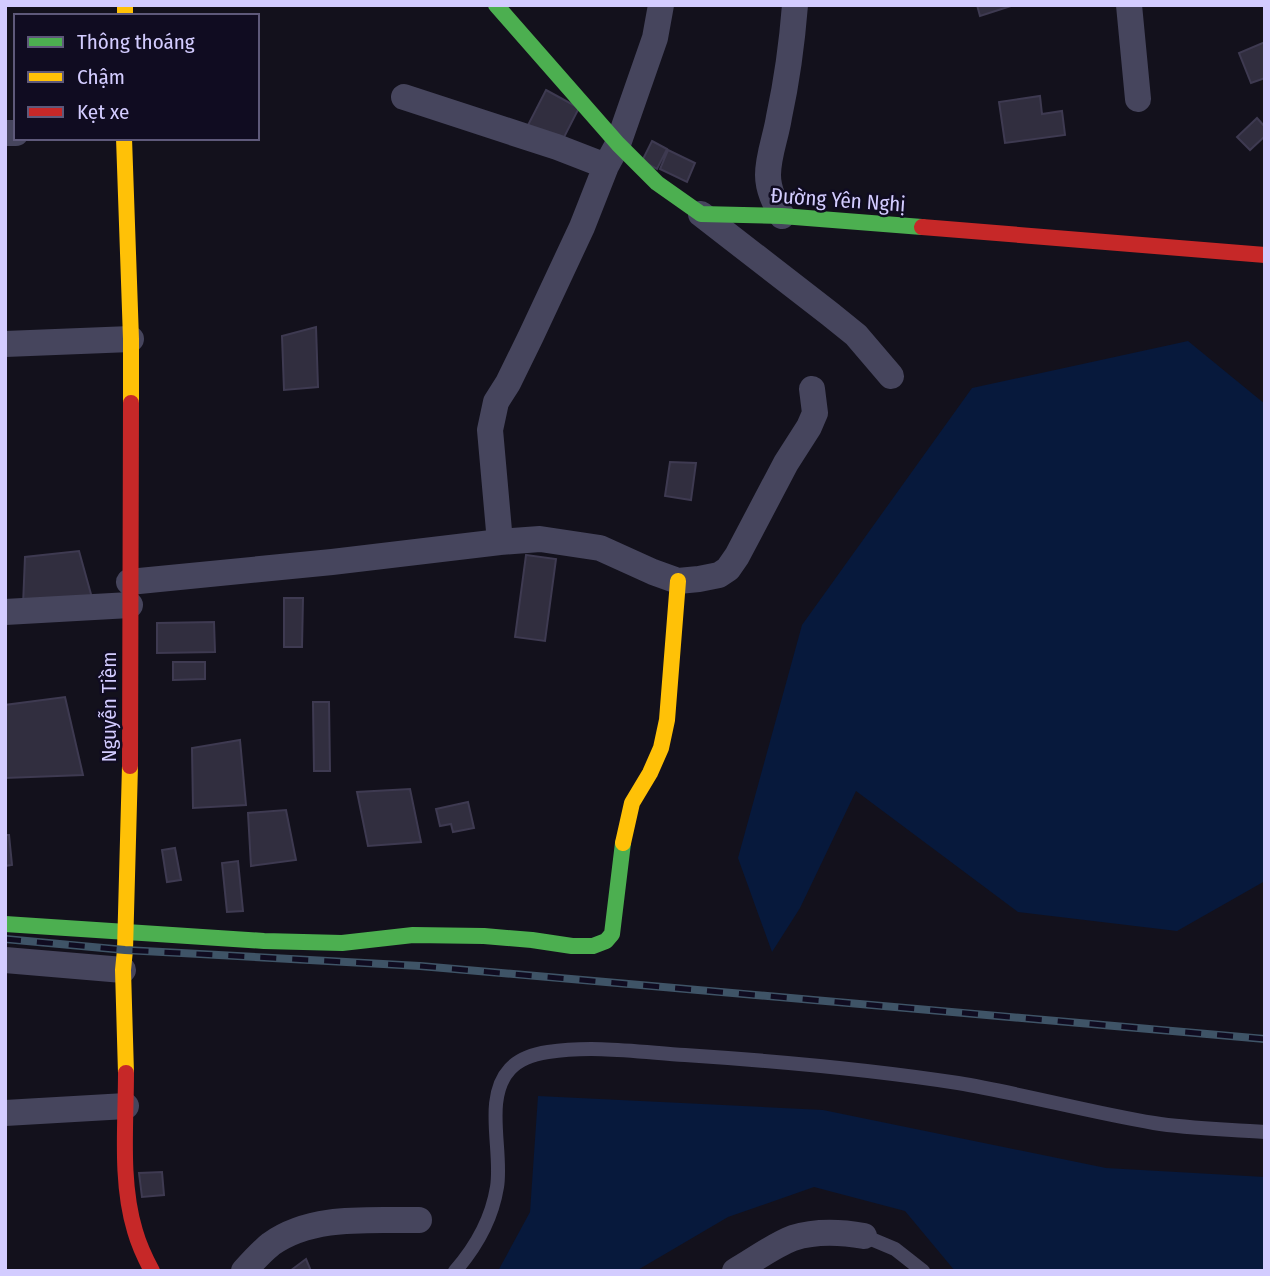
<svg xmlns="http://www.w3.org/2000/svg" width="1270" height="1276" viewBox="0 0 1270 1276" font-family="'Fira Sans Condensed',sans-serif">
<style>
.water{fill:#07193c}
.building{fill:#312e3f;stroke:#3e3a51;stroke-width:2}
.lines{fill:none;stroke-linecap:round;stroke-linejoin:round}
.lane{stroke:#46455d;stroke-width:14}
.street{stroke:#46455d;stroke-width:26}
.fast{stroke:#4caf50;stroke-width:16}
.slow{stroke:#ffc107;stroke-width:16}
.jam{stroke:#c62828;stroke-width:16}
.rail-casing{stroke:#3f5467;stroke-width:8}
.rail{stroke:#100c21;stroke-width:5;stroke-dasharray:16;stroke-linecap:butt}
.labels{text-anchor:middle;stroke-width:5;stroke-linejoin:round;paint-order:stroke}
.street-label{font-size:21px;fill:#d3ccff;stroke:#100c21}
</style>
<rect width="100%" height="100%" fill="#13111c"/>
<path class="water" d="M1188 341 1265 404V881L1177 931 1018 912 856 791 800 908 772 952 738 858 802 625 972 388Z
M538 1096 823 1110 1106 1168 1265 1177V1271H955L905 1211 814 1187 728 1217 636 1271H498L530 1212Z"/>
<path class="building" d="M977 5H1011V6L980 16Z
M1265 42V78L1251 83 1239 53Z
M546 90 579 108 559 147 526 129Z
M1040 96 1042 114 1062 111 1065 135 1005 143 999 102Z
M1257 118 1265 127V136L1250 150 1237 137Z
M652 141 667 149 657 169 642 161Z
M668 150 695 163 687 182 660 169Z
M316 327 318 387 284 390 282 336Z
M670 462 696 463 691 500 665 496Z
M79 551 94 605H23L25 557Z
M526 555 556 559 545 641 515 637Z
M284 598H303L302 647H284Z
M214 622 215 652 157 653V623Z
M173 662H205V679L173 680Z
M65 697 83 775 5 778V705Z
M313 702H329L330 771H314Z
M240 740 246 805 193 808 192 748Z
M410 789 421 842 368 846 357 792Z
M468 802 474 828 453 832 451 824 440 826 436 809Z
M286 810 296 860 251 866 248 813Z
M5 835H9L12 865 5 866Z
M175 848 181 880 167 882 162 850Z
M238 861 243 911 227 912 222 863Z
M162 1172 164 1195 142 1197 139 1173Z
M306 1259 311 1271H290Z"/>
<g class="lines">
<path class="lane" d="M864 1236 895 1249 923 1271
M455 1271C476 1247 492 1218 497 1187 503 1151 483 1098 510 1069 519 1059 535 1054 548 1052 593 1045 640 1052 685 1055 776 1061 867 1069 958 1083 1024 1094 1088 1112 1154 1123 1190 1129 1228 1129 1265 1132"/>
<path class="street" d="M1129 5 1138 99
M404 97 557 147 606 166
M5 133H16
M701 214 830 314 856 335 891 376
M782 216C775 203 768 190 768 175 768 155 776 137 779 117 787 80 792 43 795 5
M5 344 131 339
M500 542 490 430 496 402 508 383 531 336 582 227 606 166 618 144 655 38 661 5
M129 582 332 562 500 542 540 539 600 548 653 572 678 581 699 579 719 575 728 569 737 556 786 463 809 427 815 413 812 389
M5 612 130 605
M5 960 123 970
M5 1113 126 1106
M244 1271C252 1262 261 1252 271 1244 313 1214 371 1221 419 1220
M735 1271C753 1261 774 1245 793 1238 815 1231 841 1232 864 1236"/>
<path class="fast" d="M496 5 618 144 657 183 701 214 782 216 922 227
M5 924 264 941 342 943 413 935 484 936 532 940 572 946H593L606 941 612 934 623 843"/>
<path class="slow" d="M125 5V16
M124 138 131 339V403
M623 843 632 803 650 773 661 748 667 720 678 581
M126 1073 123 970 125 950 130 766"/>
<path class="jam" d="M922 227 1265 255
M130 766 131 403
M126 1073C126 1124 120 1182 135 1231 139 1245 145 1258 152 1271"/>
<g class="rail-casing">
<path id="rail" d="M5 939 125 950 420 966 1265 1039"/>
</g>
<use href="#rail" class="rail"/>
</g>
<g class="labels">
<g class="street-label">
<text transform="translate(838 200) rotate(4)" y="7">Đường Yên Nghị</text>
<text transform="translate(109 707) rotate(-90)" y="7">Nguyễn Tiềm</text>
</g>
</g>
<rect width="1270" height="1276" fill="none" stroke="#d3ccff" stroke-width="14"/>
<rect x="14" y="14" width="245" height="126" fill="#100c21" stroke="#5e597a" stroke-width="2"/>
<rect x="28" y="37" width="35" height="10" fill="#4caf50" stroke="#5e597a" stroke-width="2"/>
<text x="77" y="49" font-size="21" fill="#d3ccff">Thông thoáng</text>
<rect x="28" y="72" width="35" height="10" fill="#ffc107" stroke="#5e597a" stroke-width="2"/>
<text x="77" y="84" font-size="21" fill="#d3ccff">Chậm</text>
<rect x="28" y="107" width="35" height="10" fill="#c62828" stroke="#5e597a" stroke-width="2"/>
<text x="77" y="119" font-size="21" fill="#d3ccff">Kẹt xe</text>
</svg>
